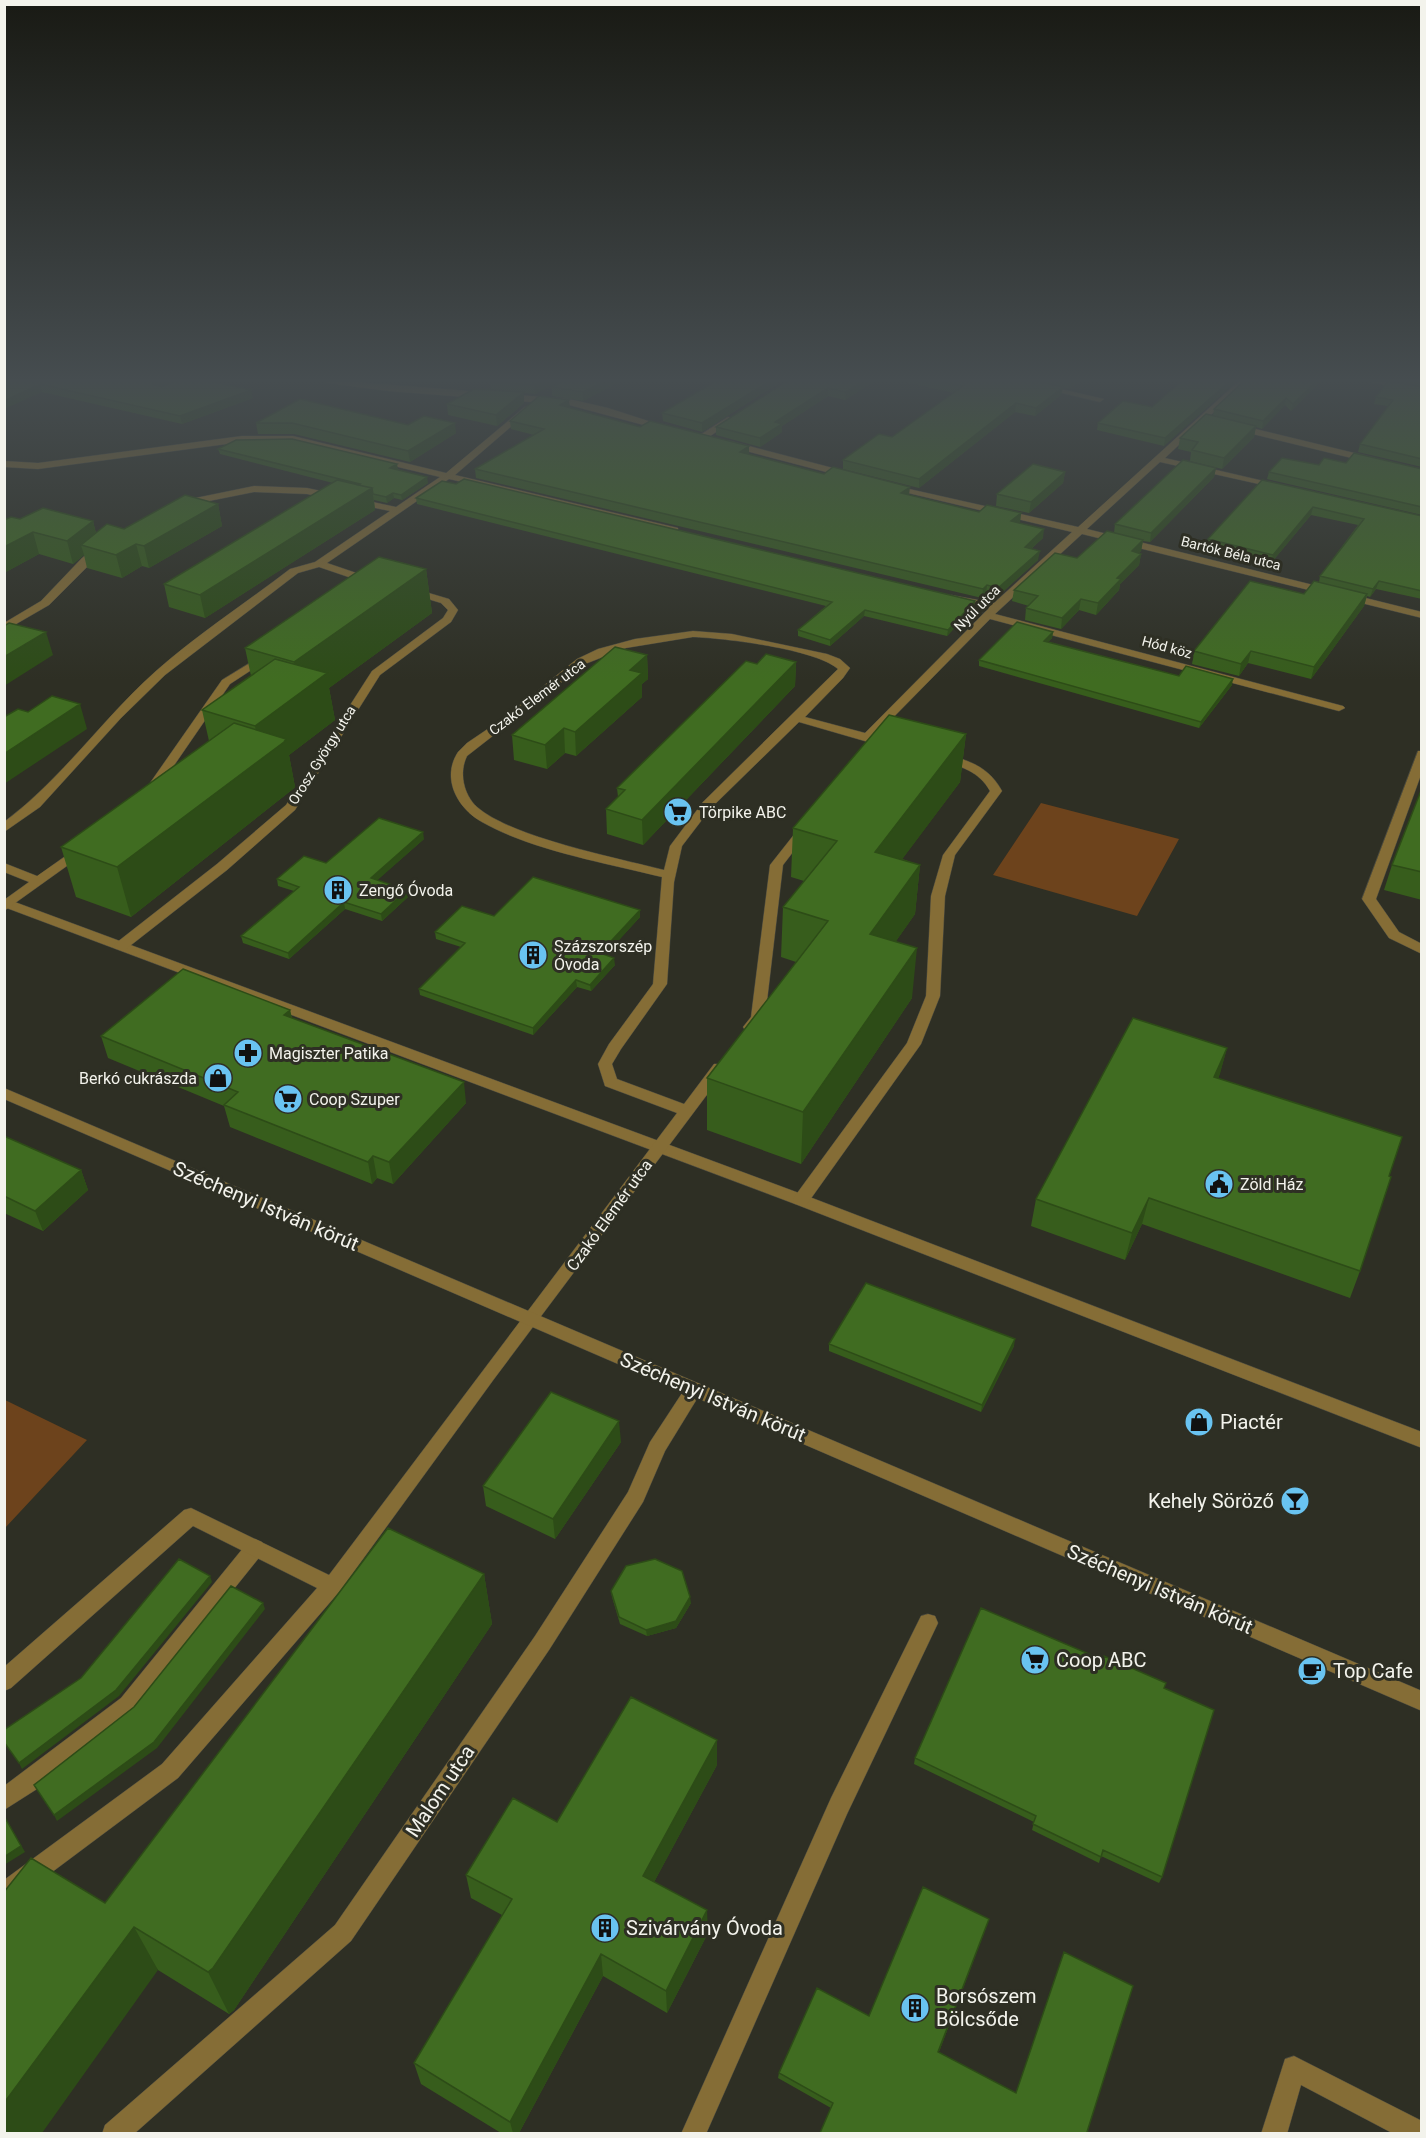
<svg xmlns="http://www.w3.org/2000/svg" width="1426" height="2138" viewBox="0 0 1426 2138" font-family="Roboto,sans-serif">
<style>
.green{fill:#6d431c}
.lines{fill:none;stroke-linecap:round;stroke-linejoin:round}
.service-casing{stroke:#4a4a40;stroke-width:1}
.pedestrian-casing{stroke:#4a4a40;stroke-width:1}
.minor-casing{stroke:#4a4a40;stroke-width:1}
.tertiary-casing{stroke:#4a4a40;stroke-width:1}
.service{fill:#856d36;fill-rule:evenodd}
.pedestrian{fill:#856d36;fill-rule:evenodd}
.minor{fill:#856d36;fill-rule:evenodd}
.tertiary{fill:#856d36;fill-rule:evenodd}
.wall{fill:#375d1c}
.shaded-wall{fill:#2d4c17}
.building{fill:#406c21;stroke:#2d4c17;stroke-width:1.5}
.labels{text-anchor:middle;stroke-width:6;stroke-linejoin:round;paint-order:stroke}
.far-street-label{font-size:14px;fill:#f3f3ec;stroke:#2e2f24}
.poi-label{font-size:16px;fill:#f3f3ec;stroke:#2e2f24;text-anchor:start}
.street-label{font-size:16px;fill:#f3f3ec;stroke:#2e2f24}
.near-street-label{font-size:20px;fill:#f3f3ec;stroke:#2e2f24}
.near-poi-label{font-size:20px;fill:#f3f3ec;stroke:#2e2f24;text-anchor:start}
</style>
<rect width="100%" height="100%" fill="#2e2f24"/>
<path class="green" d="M1041 803 1179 839 1137 916 993 875Z
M5 1400 87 1440 5 1528H4Z"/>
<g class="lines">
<g class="service-casing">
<path id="service" d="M255 1539 262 1542 265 1548 262 1554 135 1712 48 1782 4 1810V1786L121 1698 248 1542Z
M928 1614 935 1616 938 1623 847 1814 706 2134H681L831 1798 921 1616Z"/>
</g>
<g class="pedestrian-casing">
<path id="pedestrian" d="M4 898 807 1196 1422 1432V1448L795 1204 4 907Z"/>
</g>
<g class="minor-casing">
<path id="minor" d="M324 381H343L569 399 608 408 670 428 666 431 569 405 388 391 328 383Z
M1012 381H1026L1104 399 1100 402Z
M1239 381H1247L1165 458 1281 485V489L1160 462 1087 529 1422 612V618L1082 534 995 614 1343 706 1345 708 1339 711 1335 710 990 619 875 736 888 742 882 750H874L872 747 875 744 799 722 711 808 682 846 674 882 667 984 621 1049 612 1064 617 1079 684 1104 714 1064H724L726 1068 724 1072 494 1379 339 1592 178 1778 12 1902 4 1905V1880L162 1764 317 1588 193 1526 11 1688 4 1691V1667L184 1510 191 1508 329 1575 677 1113 605 1086 598 1064 609 1044 653 984 662 877C606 863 531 850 482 822 457 808 441 778 458 752L467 743 501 720 577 659 598 649 635 639 693 631 732 634 827 654 840 659 850 668 843 678 805 717 865 733 989 608 951 599V595L994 603 1072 532 887 488V484L1078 527ZM693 637C724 638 816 649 838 669L703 802 670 846 664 870C617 858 511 837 477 807 463 794 459 772 467 756L585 664 626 648Z
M1367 381H1382L1422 388V393Z
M525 407 528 408V412L455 475 678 528V532L449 479 327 563 374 579V583H366L319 567 298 573 165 675 121 718 40 807 4 832V822C62 779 103 718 156 671 198 634 246 603 290 569L315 562 390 511 307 494 254 492 179 507 176 506V502L254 486 307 488 396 507 440 477 293 442H242L38 469 4 467V461L38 463 242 436H293L446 473Z
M728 417 735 419 706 439H700V435Z
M1235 424 1375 458 1377 460 1372 463 1232 429V425Z
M730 441 852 473 854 475 849 478 727 446V442Z
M97 546 106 548 49 605 4 631V623L41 601 82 558Z
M412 588 449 599 458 610 451 622 380 675 295 810 227 870 126 949H116L114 946 116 943 217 864 286 805 372 671 443 618 448 610 441 603 408 593V589Z
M266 653 270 654V658L230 684 153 796H145L143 793 222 680Z
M1418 751H1422V772L1376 899 1399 932 1422 944V954L1389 938 1362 899Z
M944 754C969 760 989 767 1002 791L955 855 945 896 940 996 921 1044 807 1204H795L793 1200 795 1196 907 1043 926 996 931 896 943 855 990 791C979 771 960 766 940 761L938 758Z
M804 826 810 830 783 865 765 1018 755 1030H745L743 1027 751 1017 770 865 800 827Z
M80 846 86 850 85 853 4 911V900L29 882 4 872V863L37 876Z
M694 1382 700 1384 703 1389 665 1451 643 1502 549 1650 351 1941 134 2134H102L105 2125 335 1925 535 1636 628 1492 650 1442 688 1384Z
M1294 2056 1422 2121V2134H1394L1301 2085 1287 2134H1261L1285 2059Z"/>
</g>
<g class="tertiary-casing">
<path id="tertiary" d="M4 1088 1422 1691V1711L4 1099Z"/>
</g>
<use href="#service" class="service"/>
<use href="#pedestrian" class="pedestrian"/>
<use href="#minor" class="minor"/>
<use href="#tertiary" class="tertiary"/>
</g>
<path class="wall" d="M4 381H173L160 386 253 398 182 424 42 392Z
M484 381H561L535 394 524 393V403L497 426 448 415 447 404 491 390 490 382 493 381Z
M621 381 583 401 552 396V387Z
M716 381H782L702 432 663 421 662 413Z
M787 381H875L845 400 828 396 782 426V432L760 447 716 435V427Z
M901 381H1080L1069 389 1063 387 1061 395 1035 416 1015 412 919 488 843 469V460L892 437 954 393Z
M1182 381 1164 446 1097 430 1098 423 1152 407Z
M1244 381H1321L1291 411 1285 405 1262 429 1256 427 1254 437 1222 469 1190 461 1191 452 1178 449 1180 438 1213 415 1214 409Z
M1393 381H1422V386Z
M1422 387V467L1358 452 1360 444 1388 406 1374 404 1376 397Z
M570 408 640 427 749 446V454L824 474 979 512 1021 513 1020 522 1018 523 1043 538 1031 549 1038 560 997 597 986 594 982 598 476 478 475 469 534 435 511 429 510 421Z
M256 423 408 425 456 433 410 462 294 434H258Z
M218 449 398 469 428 483 402 500 394 498 387 503 374 500 375 510 205 618 169 607 164 584 333 483 220 454Z
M1346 463 1422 468V515L1267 479 1269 472 1319 465Z
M1216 468 1214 477 1150 542 1143 541 1141 551 1139 553 1141 554 1139 565 1120 584 1119 590 1096 615 1079 610 1061 629 1025 620 1026 608 1029 606 1012 601 1014 590 1077 558 1114 533 1115 524Z
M1065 472 1063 483 1029 513 996 506 997 494Z
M1262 480 1422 516V599L1376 589 1370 597 1367 596 1364 606 1311 679 1248 663 1239 676 1192 664 1194 651 1304 594 1319 582 1320 576 1358 525 1311 515 1271 563 1207 547 1208 539Z
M416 498 975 601 974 607 947 636 864 616 830 646 798 636V630L826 606 417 504Z
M218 504 222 526 149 568 142 566 122 578 87 568 84 555 73 564 39 554 4 573V520L93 521 96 533 124 529Z
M426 569 432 613 329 688 335 720 289 755 295 787 293 789 131 917 76 897 61 847 209 741 202 710 251 676 245 648Z
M1053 632 1052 638 1048 642 1179 676 1232 685 1199 728 979 666V660Z
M647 655 648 679 642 684V697L576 756 565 753 547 769 514 760 512 735Z
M796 662 795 686 643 845 607 834 606 809 618 797 617 788 757 664Z
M966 734 960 782 902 859 920 865 915 914 896 941 912 998 801 1164 707 1130V1078L796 962 781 957 783 907 804 881 791 877 793 828Z
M1422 788V900L1384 890 1392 865Z
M424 839 377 880 408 897 382 921 345 909 289 959 243 943 241 936 294 891 278 886 277 879 326 863Z
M640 910V917L605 955 615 965 591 991 577 987 533 1035 420 995 419 989 461 947 436 939 435 932 494 916Z
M290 1010 292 1018 466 1103 393 1184 377 1178 372 1184 230 1127 224 1106 108 1058 101 1036Z
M1227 1048 1218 1079 1389 1176 1360 1271 1350 1298 1142 1224 1125 1260 1031 1226 1036 1199Z
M4 1136 81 1170 88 1190 43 1231 4 1213Z
M829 1344 1014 1346 981 1412 829 1351Z
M621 1442 555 1539 486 1506 483 1486Z
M484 1574 492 1624 234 2010 229 2014 158 1970 105 1903Z
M611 1591 691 1603 676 1628 647 1636 620 1624 612 1597Z
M1164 1688 1162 1877 1159 1883 1101 1856 1099 1863 1032 1830 1034 1822 914 1764 915 1758Z
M717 1765 654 1882 708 1933 667 2013 603 1976 519 2133H501L421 2084 414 2063 502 1915 471 1898 466 1875 557 1822Z
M987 1925 939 2052 1087 2132 831 2108 778 2078 779 2073 869 2016Z"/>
<path class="shaded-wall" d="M153 381H173L155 388 152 384Z
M544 381H561L535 394 534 385Z
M605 381H621L583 401V392Z
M770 381H782L702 432V423Z
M862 381H875L845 400 846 392Z
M1071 381H1080L1069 389Z
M1230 381H1237L1164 446 1165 438Z
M1316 381H1321L1291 411 1293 404Z
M40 384 42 392 4 409V401Z
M1063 387 1061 395 1035 416 1036 408Z
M828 388V396L782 426V432L760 447V438L775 422Z
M251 390 253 398 182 424 180 416Z
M524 392V403L497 426 496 415Z
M1286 398 1285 405 1262 429 1263 421Z
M569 400 570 408 560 405Z
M1016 403 1015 412 919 488V479Z
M455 423 456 433 410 462 408 451Z
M1256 426 1254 437 1222 469 1224 458Z
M749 446V454L740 452Z
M397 464 398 469 391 473 390 468Z
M1216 468 1214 477 1150 542 1151 533Z
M1065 472 1063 483 1029 513 1031 502Z
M427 477 428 483 402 500 401 495Z
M910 487 909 495 901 493Z
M372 488 375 510 205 618 200 595Z
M393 493 394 498 387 503 386 497Z
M218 504 222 526 149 568 144 546Z
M1313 507 1311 515 1271 563 1273 555Z
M1021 513 1020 522 1010 530 1011 521Z
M93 521 98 543 81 545 84 555 73 564 67 541Z
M1044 529 1043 538 1023 556 1025 547Z
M33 532 39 554 4 573V547Z
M1143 540 1141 551 1130 562 1132 551Z
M136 544 142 566 122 578 116 555Z
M1040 551 1038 560 997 597 998 588Z
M1141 554 1139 565 1120 584 1119 590 1096 615 1098 603 1117 578Z
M426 569 432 613 329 688 335 720 289 755 295 787 293 789 131 917 117 867 261 759 255 726 300 693 294 662Z
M1379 581 1376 589 1370 597 1373 589Z
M987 585 986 594 982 598 983 589Z
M1367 594 1364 606 1311 679 1314 667Z
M1081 599 1079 610 1061 629 1062 618Z
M975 601 974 607 947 636 948 630Z
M865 610 864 616 830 646V640Z
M46 632 53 655 4 686V657Z
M1053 632 1052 638 1043 647 1044 641Z
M1251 651 1248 663 1239 676 1241 664Z
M647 655 648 679 642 684V697L576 756 575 732 630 670Z
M796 662 795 686 643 845 642 820Z
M1233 679 1232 685 1199 728 1201 722Z
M80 704 87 729 4 784V754Z
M564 728 565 753 547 769 545 745Z
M966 734 960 782 871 901 875 852Z
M423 832 424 839 372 885 371 878Z
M920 865 915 914 866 984 870 934Z
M407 890 408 897 382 921 381 914Z
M344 902 345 909 289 959 288 953Z
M640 910V917L601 960 600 953Z
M917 948 912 998 801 1164 803 1112Z
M614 958 615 965 591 991 590 985Z
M576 980 577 987 533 1035V1028Z
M290 1010 294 1031 284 1015Z
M1227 1048 1220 1074 1206 1104 1214 1077Z
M464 1082 466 1103 393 1184 389 1162Z
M373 1156 377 1178 372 1184 368 1162Z
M81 1170 88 1190 43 1231 35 1211Z
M1149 1198 1142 1224 1125 1260 1132 1233Z
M1015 1339 1014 1346 981 1412 982 1405Z
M619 1421 621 1442 555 1539 553 1519Z
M484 1574 492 1624 234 2010 229 2014 208 1972Z
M210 1576 212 1582 119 1696 22 1769 19 1763Z
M690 1597 691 1603 676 1628 647 1636 646 1630Z
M263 1603 265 1609 157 1748 57 1821 54 1815Z
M717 1740V1765L645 1899 643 1876Z
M4 1815 25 1852 4 1865Z
M707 1910 708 1933 667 2013 666 1991Z
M989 1919 987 1925 937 2057 938 2052Z
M134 1927 158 1970 42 2133H4V2103Z
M601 1954 603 1976 519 2133H513L510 2122Z"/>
<path class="building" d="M4 381H153L152 384 162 387 173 381H209L251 390 180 416 40 384 4 401Z
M493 381H544L534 385 490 382Z
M564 381H605L583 392 552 387Z
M716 381H770L702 423 662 413Z
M787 381H862L846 392 828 388 775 422 782 424 760 438 716 427Z
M937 381H1036L1063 387 1036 408 1016 403 919 479 843 460 879 434 892 437 963 386Z
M1182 381H1230L1165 438 1098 423 1123 401 1152 407Z
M1244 381H1316L1293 404 1286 398 1263 421 1214 409Z
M1388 381 1422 387V459L1360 444 1393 400 1376 397Z
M474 389 524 392 496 415 447 404Z
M539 396 569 400 560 405 640 427 650 421 749 446 740 452 824 474 833 467 910 487 901 493 979 512 987 505 1021 513 1011 521 1044 529 1025 547 1040 551 998 588 987 585 983 589 475 469 544 429 510 421Z
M300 399 408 425 424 416 455 423 408 451 292 423H256Z
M1206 414 1256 426 1224 458 1192 450 1198 442 1180 438Z
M292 439 397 464 390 468 427 477 401 495 393 493 386 497 373 494 372 488 358 485 360 484 218 449 236 440Z
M1354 453 1422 469V507L1269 472 1282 458 1319 465 1324 458 1346 463Z
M1183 460 1216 468 1151 533 1115 524Z
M1033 464 1065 472 1031 502 997 494Z
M464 479 975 601 948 630 865 610 830 640 798 630 832 602 416 498 442 481 456 484Z
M337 480 372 488 200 595 164 584Z
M1262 480 1422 516V591L1379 581 1373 589 1320 576 1364 519 1313 507 1273 555 1208 539Z
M185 495 218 504 144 546 136 544 116 555 81 545 107 524 124 529Z
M43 508 93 521 67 541 33 532 4 547V520L11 517 20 519Z
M1107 531 1143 540 1132 551 1141 554 1117 578 1121 579 1098 603 1081 599 1062 618 1026 608 1038 596 1014 590 1055 553 1077 558Z
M379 557 426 569 294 662 245 648Z
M1250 581 1304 594 1314 581 1367 594 1314 667 1251 651 1241 664 1194 651Z
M1017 622 1053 632 1044 641 1179 676 1186 666 1233 679 1201 722 979 660Z
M9 623 46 632 4 657V626Z
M615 647 647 655 630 670 642 673 575 732 564 728 545 745 512 735Z
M766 654 796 662 642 820 606 809 625 790 617 788 746 661 757 664Z
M275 659 327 673 255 726 202 710Z
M52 696 80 704 4 754V717L18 709 28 712Z
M889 715 966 734 875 852 920 865 870 934 917 948 803 1112 707 1078 828 921 783 907 837 841 793 828Z
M234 723 286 739 284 742 117 867 61 847Z
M1422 788V872L1392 865Z
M379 818 423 832 371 878 407 890 381 914 344 902 288 953 241 936 299 887 277 879 304 856 326 863Z
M533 877 640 910 600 953 614 958 590 985 576 980 533 1028 419 989 465 943 435 932 462 906 494 916Z
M183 969 290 1010 284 1015 464 1082 389 1162 373 1156 368 1162 224 1105 238 1092 101 1036Z
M1133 1018 1227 1048 1214 1077 1402 1137 1389 1176 1391 1177 1360 1271 1149 1198 1132 1233 1036 1199Z
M4 1136 81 1170 35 1211 4 1196Z
M866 1283 1015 1339 982 1405 829 1344Z
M551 1392 619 1421 553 1519 483 1486Z
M388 1528 484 1574 213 1968 208 1972 134 1927 4 2103V1892L31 1858 105 1903Z
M179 1559 210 1576 116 1690 19 1763 4 1742V1730L81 1678Z
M655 1559 682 1571 690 1597 676 1621 646 1630 619 1617 611 1591 626 1566Z
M231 1586 263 1603 154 1742 54 1815 34 1785 134 1707Z
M981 1608 1103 1660 1104 1656 1166 1683 1164 1688 1214 1710 1162 1877 1103 1850 1101 1857 1033 1824 1036 1816 915 1758Z
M631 1697 717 1740 643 1876 707 1910 666 1991 601 1954 510 2122 414 2063 512 1899 466 1875 513 1798 557 1822Z
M4 1816 21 1846 4 1857Z
M923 1887 989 1919 938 2052 1016 2093 1064 1952 1133 1986 1087 2132 1091 2133H820L833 2103 779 2073 817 1988 869 2016Z"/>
<linearGradient id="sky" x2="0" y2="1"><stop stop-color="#191a14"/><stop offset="0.56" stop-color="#464d50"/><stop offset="1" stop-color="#464d50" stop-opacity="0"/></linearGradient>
<rect width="1426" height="680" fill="url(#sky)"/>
<defs>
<g id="supermarket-disc" transform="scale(1.5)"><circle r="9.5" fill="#69c3f1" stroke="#2e2f24"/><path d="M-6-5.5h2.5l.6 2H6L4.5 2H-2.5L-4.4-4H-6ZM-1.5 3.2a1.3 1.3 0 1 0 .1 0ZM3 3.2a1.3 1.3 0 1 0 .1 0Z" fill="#111"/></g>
<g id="building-disc" transform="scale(1.5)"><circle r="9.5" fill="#69c3f1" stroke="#2e2f24"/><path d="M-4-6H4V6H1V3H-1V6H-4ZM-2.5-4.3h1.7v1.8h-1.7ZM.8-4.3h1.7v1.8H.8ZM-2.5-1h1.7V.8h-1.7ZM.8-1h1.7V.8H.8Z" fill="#111"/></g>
<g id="pharmacy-disc" transform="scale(1.5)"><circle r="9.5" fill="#69c3f1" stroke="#2e2f24"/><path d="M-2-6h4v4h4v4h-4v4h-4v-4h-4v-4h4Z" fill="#111"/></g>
<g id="shop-disc" transform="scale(1.5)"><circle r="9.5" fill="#69c3f1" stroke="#2e2f24"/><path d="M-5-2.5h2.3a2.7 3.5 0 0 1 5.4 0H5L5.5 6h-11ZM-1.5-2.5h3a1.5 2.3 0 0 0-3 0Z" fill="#111"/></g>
<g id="civic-disc" transform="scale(1.5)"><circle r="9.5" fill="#69c3f1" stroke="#2e2f24"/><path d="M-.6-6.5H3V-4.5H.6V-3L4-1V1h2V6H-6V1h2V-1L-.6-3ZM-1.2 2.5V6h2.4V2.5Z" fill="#111"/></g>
<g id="bar-disc" transform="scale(1.5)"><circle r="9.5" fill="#69c3f1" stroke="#2e2f24"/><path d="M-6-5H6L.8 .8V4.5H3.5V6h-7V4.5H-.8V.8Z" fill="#111"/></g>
<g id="cafe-disc" transform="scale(1.5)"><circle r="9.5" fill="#69c3f1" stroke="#2e2f24"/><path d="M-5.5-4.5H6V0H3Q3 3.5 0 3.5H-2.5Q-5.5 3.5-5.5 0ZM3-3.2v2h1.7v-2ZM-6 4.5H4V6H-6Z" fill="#111"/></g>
</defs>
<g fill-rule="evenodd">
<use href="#supermarket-disc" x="678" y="812"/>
<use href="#building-disc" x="338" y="890"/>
<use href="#building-disc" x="533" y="955"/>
<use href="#pharmacy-disc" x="248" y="1053"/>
<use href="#shop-disc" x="218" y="1078"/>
<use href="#supermarket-disc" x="288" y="1099"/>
<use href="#civic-disc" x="1219" y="1184"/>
<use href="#shop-disc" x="1199" y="1422"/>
<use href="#bar-disc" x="1295" y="1501"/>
<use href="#supermarket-disc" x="1035" y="1660"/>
<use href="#cafe-disc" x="1312" y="1671"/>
<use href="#building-disc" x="605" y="1928"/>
<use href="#building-disc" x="915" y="2008"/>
</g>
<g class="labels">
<g class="far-street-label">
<text transform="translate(1231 553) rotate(14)" y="5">Bartók Béla utca</text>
<text transform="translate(977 608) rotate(-45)" y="5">Nyúl utca</text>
<text transform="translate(1167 647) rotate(15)" y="5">Hód köz</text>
<text transform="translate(537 697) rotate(-37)" y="5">Czakó Elemér utca</text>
<text transform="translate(322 755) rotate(-58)" y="5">Orosz György utca</text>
</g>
<g class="poi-label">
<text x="699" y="818">Törpike ABC</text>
<text x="359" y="896">Zengő Óvoda</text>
<text x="554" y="952">Százszorszép<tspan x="554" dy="18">Óvoda</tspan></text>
<text x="269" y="1059">Magiszter Patika</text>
<text x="197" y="1084" text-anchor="end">Berkó cukrászda</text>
<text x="309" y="1105">Coop Szuper</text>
<text x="1240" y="1190">Zöld Ház</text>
</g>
<g class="street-label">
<text transform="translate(609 1215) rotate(-54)" y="6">Czakó Elemér utca</text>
</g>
<g class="near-street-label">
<text transform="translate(266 1206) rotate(23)" y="7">Széchenyi István körút</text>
<text transform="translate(713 1397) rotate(23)" y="7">Széchenyi István körút</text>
<text transform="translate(1160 1589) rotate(23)" y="7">Széchenyi István körút</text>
<text transform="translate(440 1791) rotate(-56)" y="7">Malom utca</text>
</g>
<g class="near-poi-label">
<text x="1220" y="1429">Piactér</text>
<text x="1274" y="1508" text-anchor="end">Kehely Söröző</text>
<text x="1056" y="1667">Coop ABC</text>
<text x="1333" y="1678">Top Cafe</text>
<text x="626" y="1935">Szivárvány Óvoda</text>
<text x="936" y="2003">Borsószem<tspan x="936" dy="23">Bölcsőde</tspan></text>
</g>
</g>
<rect width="1426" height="2138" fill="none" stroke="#f3f3ec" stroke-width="12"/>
</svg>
